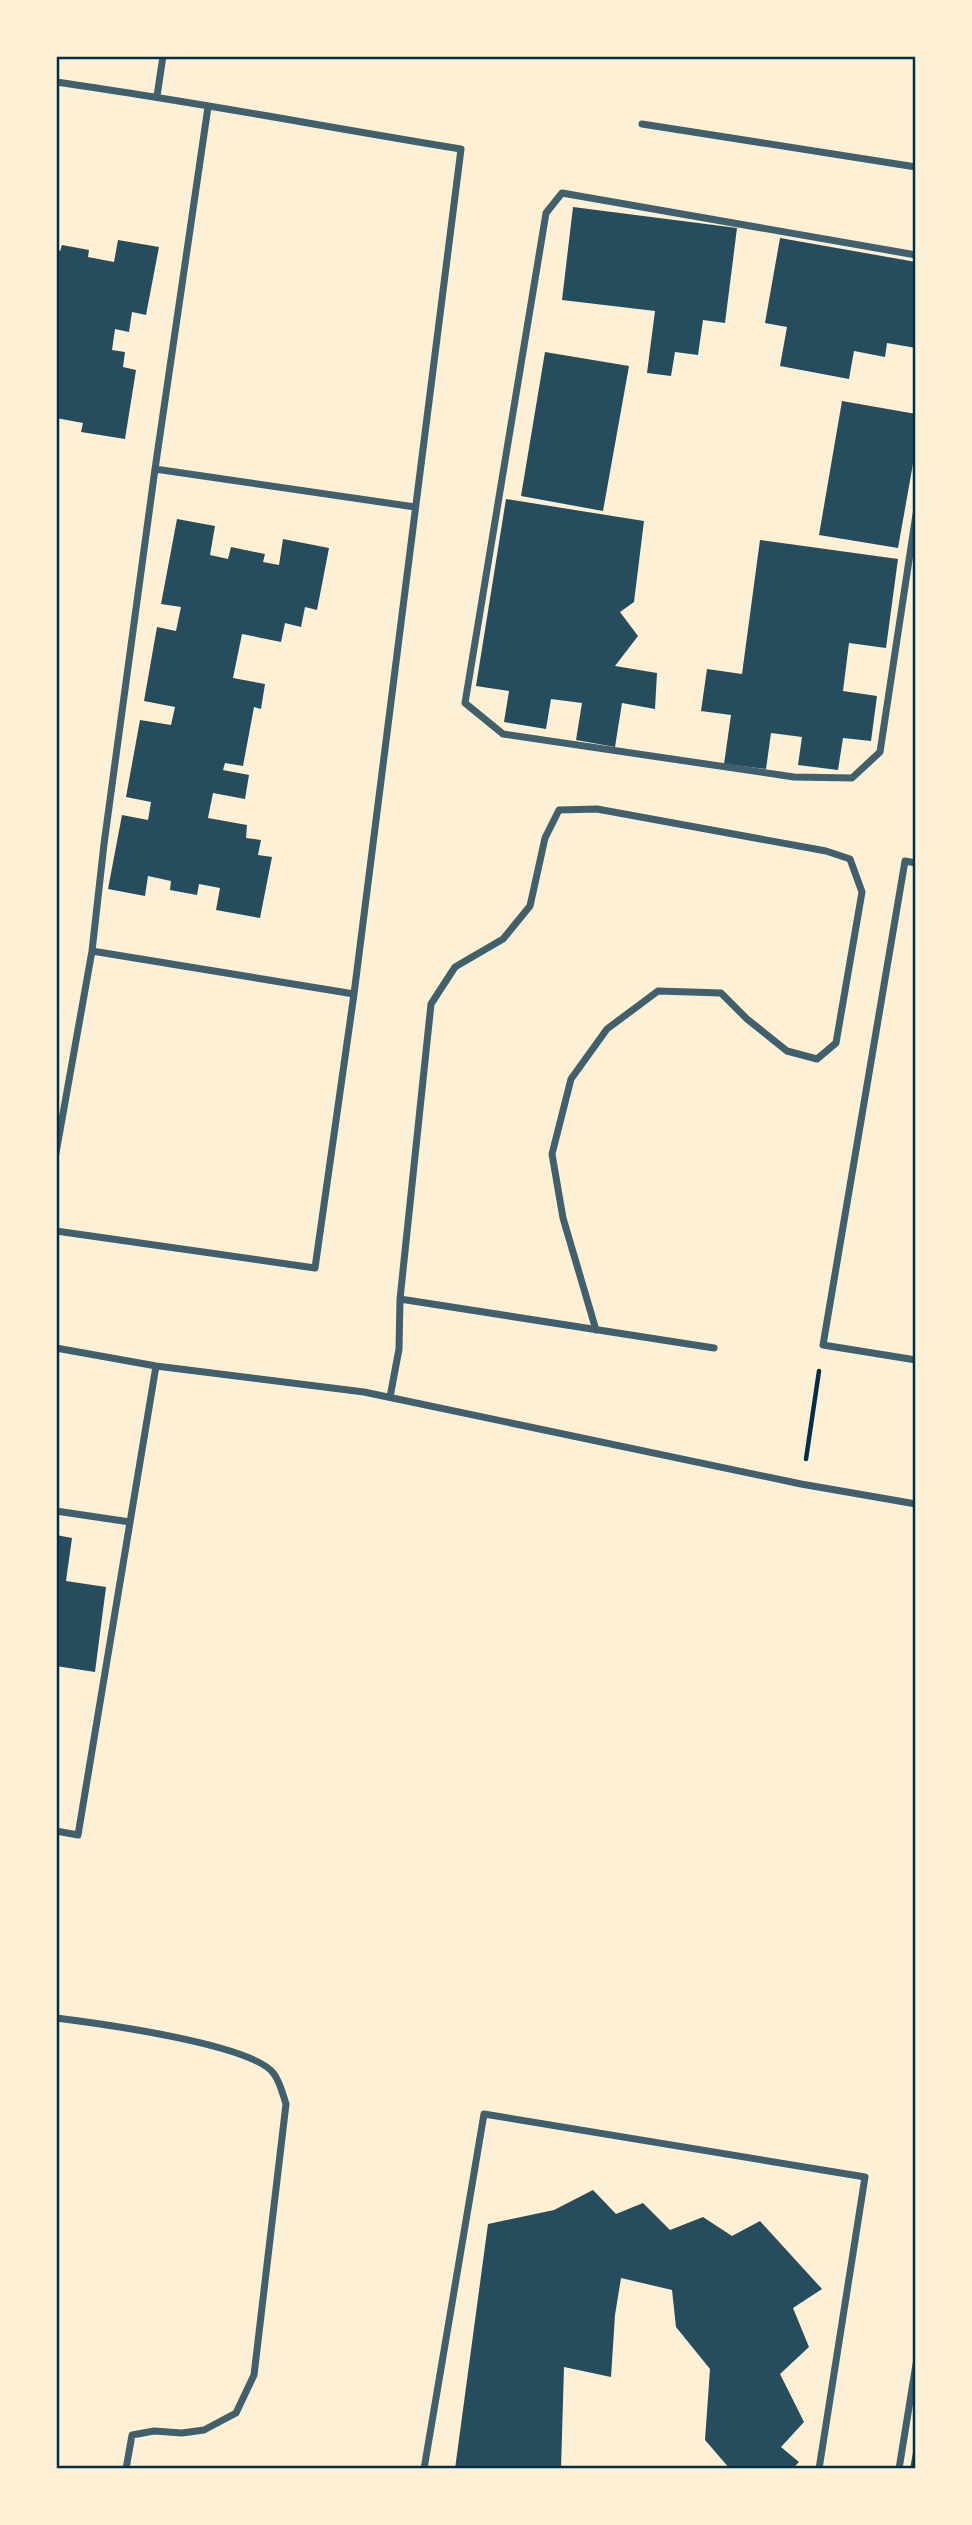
<svg xmlns="http://www.w3.org/2000/svg" width="972" height="2525" viewBox="0 0 972 2525" font-family="'Varela Round',sans-serif">
<style>
.building{fill:#264d5e}
.lines{fill:none;stroke-linecap:round;stroke-linejoin:round}
.path{stroke:#003049;stroke-width:4.5}
.minor{stroke:#3f606c;stroke-width:7}
.neatline{fill:none;stroke:#003049;stroke-width:2.5}
</style>
<rect width="100%" height="100%" fill="#fdf0d5"/>
<path class="building" d="M573 207 737 228 725 323 703 320 698 355 675 352 671 376 647 373 655 311 562 300Z
M780 238 916 262V348L887 343 885 357 854 351 849 379 780 366 787 327 765 323Z
M118 240 159 247 146 315 132 312 129 332 115 329 112 350 125 352 123 367 136 370 125 439 81 432 83 423 56 418V250L60 251 62 245 89 250 88 257 114 262Z
M545 352 629 366 603 511 521 496Z
M842 401 916 414V447L898 548 819 535Z
M506 499 644 521 634 602 620 612 638 636 615 666 657 673 655 709 622 703 615 747 576 740 582 703 551 699 546 729 504 722 509 691 476 686Z
M177 519 215 526 210 555 228 559 231 547 265 554 263 562 279 565 283 539 329 548 317 610 305 607 301 627 285 623 281 642 242 634 233 678 265 684 261 709 254 707 243 766 225 763 223 770 249 775 245 799 213 793 208 818 247 825 246 838 261 840 258 855 272 857 260 918 216 910 220 888 199 884 197 895 170 890 171 881 148 876 145 896 108 889 122 815 148 820 151 802 126 797 140 720 171 725 175 707 144 701 157 627 176 631 181 607 161 604Z
M760 540 898 559 886 648 849 643 843 691 877 696 871 741 843 738 838 770 798 765 802 737 771 733 766 769 724 764 731 715 701 711 707 669 742 674Z
M56 1535 72 1538 66 1581 106 1587 95 1672 56 1666Z
M593 2190 616 2214 643 2203 670 2230 703 2217 732 2236 760 2221 822 2289 793 2308 809 2347 780 2374 804 2422 781 2447 799 2462 792 2469H730L705 2440 710 2369 676 2327 672 2290 621 2278 615 2315 611 2377 564 2367 561 2469H455L488 2224 554 2210Z
M915 2441 916 2469H910Z"/>
<g class="lines">
<path class="path" d="M806 1459 819 1371"/>
<path class="minor" d="M56 82C191 101 326 127 461 149L354 994 315 1268 56 1231
M157 96 163 56
M642 124 916 167
M916 255 562 193 546 213 465 703 503 734 794 777 852 778 880 752 916 514
M155 469 415 507
M916 863 905 861 823 1345 916 1360
M92 951 354 994
M56 1153 92 951 104 844 155 469 208 107
M400 1299 431 1004 455 967 503 939 530 906 545 838 559 810 597 809 826 851 850 859 862 892 836 1043 817 1059 787 1051 747 1019 721 993 658 991 607 1029 571 1079 552 1154 563 1218 596 1330
M56 1348 156 1366 364 1392 801 1484 916 1504
M390 1397 399 1349 400 1299 714 1348
M56 1511 130 1522
M56 1831 78 1835 156 1366
M56 2018C96 2023 254 2044 274 2074 280 2082 283 2095 286 2104L254 2375 236 2413 204 2430 182 2433 154 2431 132 2435 126 2469
M424 2469 484 2114 865 2177 819 2469
M899 2469 916 2364"/>
</g>
<rect width="972" height="2525" fill="none" stroke="#fdf0d5" stroke-width="116"/>
<rect x="58" y="58" width="856" height="2409" class="neatline"/>
</svg>
